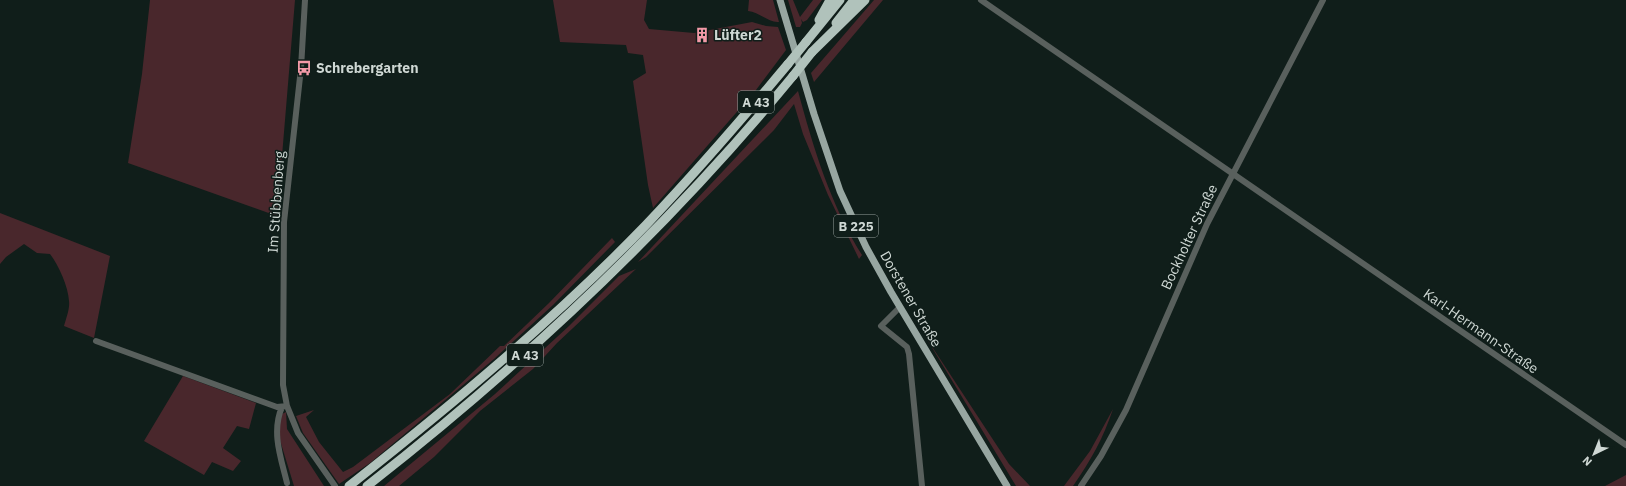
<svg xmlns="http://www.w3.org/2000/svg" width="1626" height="486" viewBox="0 0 1626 486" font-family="'IBM Plex Sans',sans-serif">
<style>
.green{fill:#49272c}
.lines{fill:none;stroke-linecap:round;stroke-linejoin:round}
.minor{stroke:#59605d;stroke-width:6}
.major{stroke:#97a6a1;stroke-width:7}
.highway{stroke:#b0c2bb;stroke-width:9}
.highway-bridge{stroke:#b0c2bb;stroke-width:9}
.labels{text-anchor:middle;stroke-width:3;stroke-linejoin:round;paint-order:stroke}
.shield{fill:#101e1a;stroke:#96a09c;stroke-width:1}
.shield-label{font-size:13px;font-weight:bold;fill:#cfd8d4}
.poi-label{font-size:14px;font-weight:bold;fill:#cfd8d4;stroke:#101e1a;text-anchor:start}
.street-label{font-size:14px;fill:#cfd8d4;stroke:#101e1a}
</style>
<rect width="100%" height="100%" fill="#101e1a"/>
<path class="green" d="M150 0H295L277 216 128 163 142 74Z
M553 0H647L644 20 649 29 694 33 752 22 766 26 778 27 786 50 756 90 653 208 648 185 633 81 646 73 643 55 628 53 626 45 560 42Z
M749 0H773L779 22C769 23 759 12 748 11Z
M788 0H793L800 17 813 0H822L807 20 803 22 801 19 802 23 800 27H796Z
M874 0H883L814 82 811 73Z
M798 91C813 147 831 206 862 255L859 259 828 195 803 134 794 104 774 130 646 257 638 262Z
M0 213 110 256 94 338 64 326C66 318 70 309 69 301 68 286 59 266 50 254L37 253 24 244 6 257 0 264Z
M612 238 615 242 553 305 494 359 370 463 339 484 303 433 296 416 314 410 306 417 319 442 343 472 353 467 450 394 500 346H504L549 303Z
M636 269 557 343 533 369 480 411 434 457 399 486H384L495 394 569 326 619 276Z
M925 336 1009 464 1030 486H1016Z
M183 376 256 403 249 429 237 426 223 448 241 461 233 471 212 462 204 475 144 441Z
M1113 409C1103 439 1091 460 1073 486H1064L1090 451Z
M286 412 287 429 324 486H294L279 437 280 415Z
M1626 475V486H1605Z"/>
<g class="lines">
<path class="minor" d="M305 0 301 68 284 222 283 385 287 406 298 433 335 486
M981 0 1626 445
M900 307 881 326 907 347 909 354 922 486
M96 341 277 407 287 406
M282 407C271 432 281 458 287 483
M1081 486 1101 456 1126 410 1207 224 1323 0"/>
<path class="major" d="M780 0 814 114 840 191 866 247 891 292 1007 486"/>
<path class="highway" d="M819 20 830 0
M836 23 854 0
M806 42 840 0
M812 52 865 0
M349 486C453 404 554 320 646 225 695 173 742 119 788 64
M367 486C523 364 667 229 793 76"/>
<path class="highway-bridge" d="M788 64 806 42
M793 76 812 52"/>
</g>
<defs>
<g id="building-bare" transform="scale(1.2)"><path d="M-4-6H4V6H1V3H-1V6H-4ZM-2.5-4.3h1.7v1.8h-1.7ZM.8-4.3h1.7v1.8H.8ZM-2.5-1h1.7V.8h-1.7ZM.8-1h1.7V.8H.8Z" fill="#f39aa8" stroke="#101e1a" stroke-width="2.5" paint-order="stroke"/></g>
<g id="bus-bare" transform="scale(1.2)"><path d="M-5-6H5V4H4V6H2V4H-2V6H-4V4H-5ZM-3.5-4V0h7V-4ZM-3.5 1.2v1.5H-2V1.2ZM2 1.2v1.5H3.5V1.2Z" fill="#f39aa8" stroke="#101e1a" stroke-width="2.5" paint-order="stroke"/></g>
</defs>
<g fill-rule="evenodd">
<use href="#building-bare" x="702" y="35"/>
<use href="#bus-bare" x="304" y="68"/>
</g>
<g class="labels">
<g class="shield">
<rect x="738" y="91" width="36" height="22" rx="3"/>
<rect x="834" y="215" width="44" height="22" rx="3"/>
<rect x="507" y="344" width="36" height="22" rx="3"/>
</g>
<g class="shield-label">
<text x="756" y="107">A 43</text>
<text x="856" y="231">B 225</text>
<text x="525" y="360">A 43</text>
</g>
<g class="poi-label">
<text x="714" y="40">Lüfter2</text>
<text x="316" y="73">Schrebergarten</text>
</g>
<g class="street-label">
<text transform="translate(276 202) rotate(-86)" y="5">Im Stübbenberg</text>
<text transform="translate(1189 237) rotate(-65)" y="5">Bockholter Straße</text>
<text transform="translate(911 299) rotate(60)" y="5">Dorstener Straße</text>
<text transform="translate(1481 331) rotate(35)" y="5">Karl-Hermann-Straße</text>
</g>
</g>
<g transform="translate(1594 454) rotate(223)" stroke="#101e1a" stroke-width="3" paint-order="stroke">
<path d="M0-3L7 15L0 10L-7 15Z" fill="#cfd8d4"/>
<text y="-6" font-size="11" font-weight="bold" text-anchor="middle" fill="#cfd8d4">N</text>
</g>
</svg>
